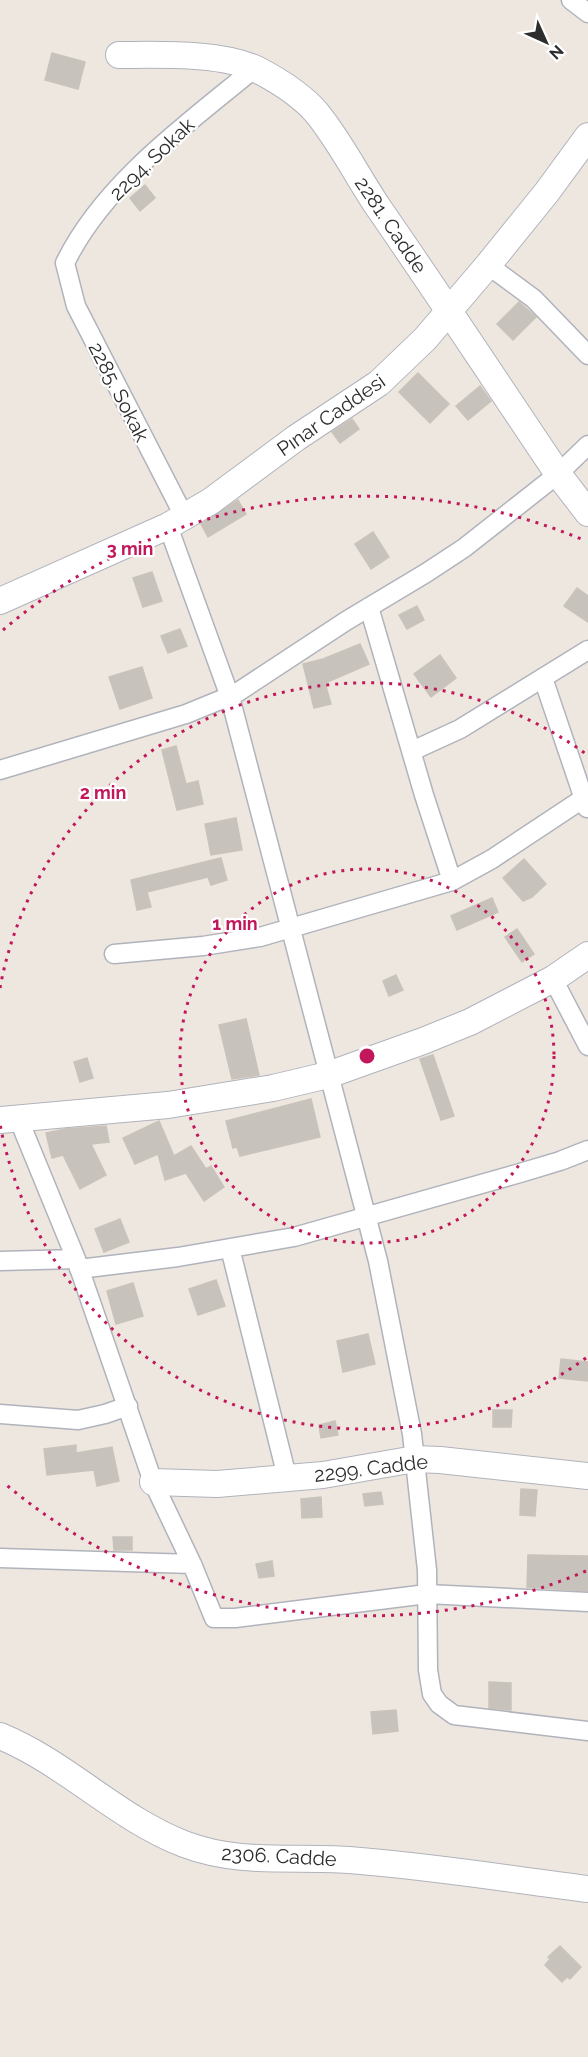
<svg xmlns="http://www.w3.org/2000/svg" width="588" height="2057" viewBox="0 0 588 2057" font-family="Raleway,sans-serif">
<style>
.building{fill:#c7c2bc;stroke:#c9c3ba;stroke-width:1.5}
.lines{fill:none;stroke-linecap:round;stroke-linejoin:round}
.street-casing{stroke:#b1b3bc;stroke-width:21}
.secondary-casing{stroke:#b1b3bc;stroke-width:28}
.street{stroke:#fff;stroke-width:18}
.secondary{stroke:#fff;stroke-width:26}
.ring{fill:none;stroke:#c2185b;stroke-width:3;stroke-dasharray:3 6}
.labels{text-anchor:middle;stroke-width:4.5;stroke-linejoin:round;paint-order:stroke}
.street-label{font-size:20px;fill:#2d2d2d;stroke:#fff}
.centre{fill:#c2185b;stroke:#fff;stroke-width:3}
.ring-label{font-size:18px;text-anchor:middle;font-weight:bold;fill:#c2185b;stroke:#fff;stroke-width:4.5;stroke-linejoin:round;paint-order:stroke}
</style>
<rect width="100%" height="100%" fill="#eee7e0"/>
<path class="building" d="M52 53 85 62 78 89 45 80Z
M145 185 155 198 140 211 130 198Z
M519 302 536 317 513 340 497 324Z
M418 373 449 404 430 423 399 392Z
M480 386 491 401 468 420 456 406Z
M352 419 359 429 340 443 332 432Z
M238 500 246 514 208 537 201 524Z
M373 532 389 557 371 569 355 544Z
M152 572 162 601 143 607 133 578Z
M577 588 588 596V622L564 606Z
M417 606 424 620 407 629 399 615Z
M180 629 187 646 168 653 161 636Z
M360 644 369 664 325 683 331 704 314 708 303 664 323 659Z
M440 655 456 678 431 697 414 674Z
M142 667 152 698 120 709 109 677Z
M176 746 186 784 198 781 203 804 177 810 162 750Z
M236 818 242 850 211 855 205 824Z
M221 858 227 880 211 885 208 877 147 892 151 907 137 910 131 880Z
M524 859 546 884 532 897 523 901 503 878Z
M492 898 498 912 457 930 451 916Z
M517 929 534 954 522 962 505 937Z
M396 975 403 990 389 996 383 981Z
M246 1019 259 1075 232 1079 219 1025Z
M433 1055 454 1116 441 1120 420 1059Z
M87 1058 93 1078 80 1082 74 1062Z
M311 1099 320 1137 240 1156 237 1147 233 1148 226 1121Z
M159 1121 174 1156 191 1146 206 1169 211 1166 224 1187 204 1201 186 1173 165 1180 158 1154 135 1164 123 1138Z
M106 1126 109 1142 91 1144 106 1175 80 1189 63 1155 52 1158 46 1133 65 1129Z
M120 1219 129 1242 104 1252 95 1229Z
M216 1280 225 1306 198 1315 189 1289Z
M133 1283 143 1316 116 1324 107 1291Z
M368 1334 375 1364 343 1372 337 1341Z
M561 1359 588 1362V1381L559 1378Z
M493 1410H512L511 1427H493Z
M335 1421 338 1435 321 1438 319 1425Z
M76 1445V1453L112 1447 119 1481 97 1486 94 1470 47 1475 44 1449Z
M521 1489 537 1490 535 1516 520 1515Z
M381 1492 383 1504 365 1506 363 1494Z
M321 1497 322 1517 302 1518 301 1499Z
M113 1537H132V1550H114Z
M528 1555 588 1556V1591L527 1587Z
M272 1561 274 1576 259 1578 256 1564Z
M489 1682 511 1683V1710L489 1708Z
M396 1710 398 1731 373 1734 371 1712Z
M560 1946 581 1967 570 1979 567 1977 562 1982 545 1965 550 1959 548 1957Z"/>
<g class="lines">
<g class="street-casing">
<path id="street" d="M571 0 588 13
M488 265 534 299 588 355
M184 516 76 306 65 263C104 183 187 124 255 68
M168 526 230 697 378 1261 412 1434 427 1570 428 1670 432 1694 439 1704 454 1715 588 1731
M369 607 424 795 452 881
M543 678 587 808
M412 751 460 729 588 650
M0 770 186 714 235 694 346 621 426 573 464 548 558 474 588 445
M114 954 203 946 260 937 452 881 492 859 584 798
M553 979 588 1046
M19 1120 76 1259 153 1482 192 1564 214 1618H235L427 1594 588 1602
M230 1248 287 1477
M0 1261 76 1259
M79 1269 178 1257 294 1237 520 1173 560 1161 588 1150
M0 1414 78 1420 105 1414 128 1406
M0 1558 192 1564"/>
</g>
<g class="secondary-casing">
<path id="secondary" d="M119 55C159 55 222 52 258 70 279 81 300 94 316 112 340 141 357 176 378 207 439 295 498 385 558 474L588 513
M0 601 168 526 211 501 296 438 379 383 425 339 488 265 547 192 588 136
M0 1120 168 1105 273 1088 328 1075 423 1041 470 1022 553 979 588 955
M153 1482 217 1484 323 1475 415 1459 440 1460 588 1476
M0 1736C66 1763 117 1818 184 1844 239 1865 292 1856 349 1860 429 1866 509 1879 588 1889"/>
</g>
<use href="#street" class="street"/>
<use href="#secondary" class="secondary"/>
</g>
<g class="ring">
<circle cx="367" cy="1056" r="187"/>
<path d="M586 1358A373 373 0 0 1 0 1124M0 988A373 373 0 0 1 586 754"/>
<path d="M586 1571A560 560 0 0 1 3 1482M3 630A560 560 0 0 1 586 541"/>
</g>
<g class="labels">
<g class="street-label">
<text transform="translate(152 159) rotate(-44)" y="7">2294. Sokak</text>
<text transform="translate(391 225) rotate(56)" y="7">2281. Cadde</text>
<text transform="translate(119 392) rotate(63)" y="7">2285. Sokak</text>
<text transform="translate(331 415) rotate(-35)" y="7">Pınar Caddesi</text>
<text transform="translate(371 1468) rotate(-7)" y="7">2299. Cadde</text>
<text transform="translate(279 1856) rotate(3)" y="7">2306. Cadde</text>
</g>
</g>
<circle cx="367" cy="1056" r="9" class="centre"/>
<g class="ring-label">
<text x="130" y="555">3 min</text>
<text x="103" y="799">2 min</text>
<text x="235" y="930">1 min</text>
</g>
<g transform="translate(546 42) rotate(135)" stroke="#ffffff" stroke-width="4.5" paint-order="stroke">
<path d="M0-4.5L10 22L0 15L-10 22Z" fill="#2d2d2d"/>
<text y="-9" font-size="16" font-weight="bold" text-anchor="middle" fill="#2d2d2d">N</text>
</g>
</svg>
